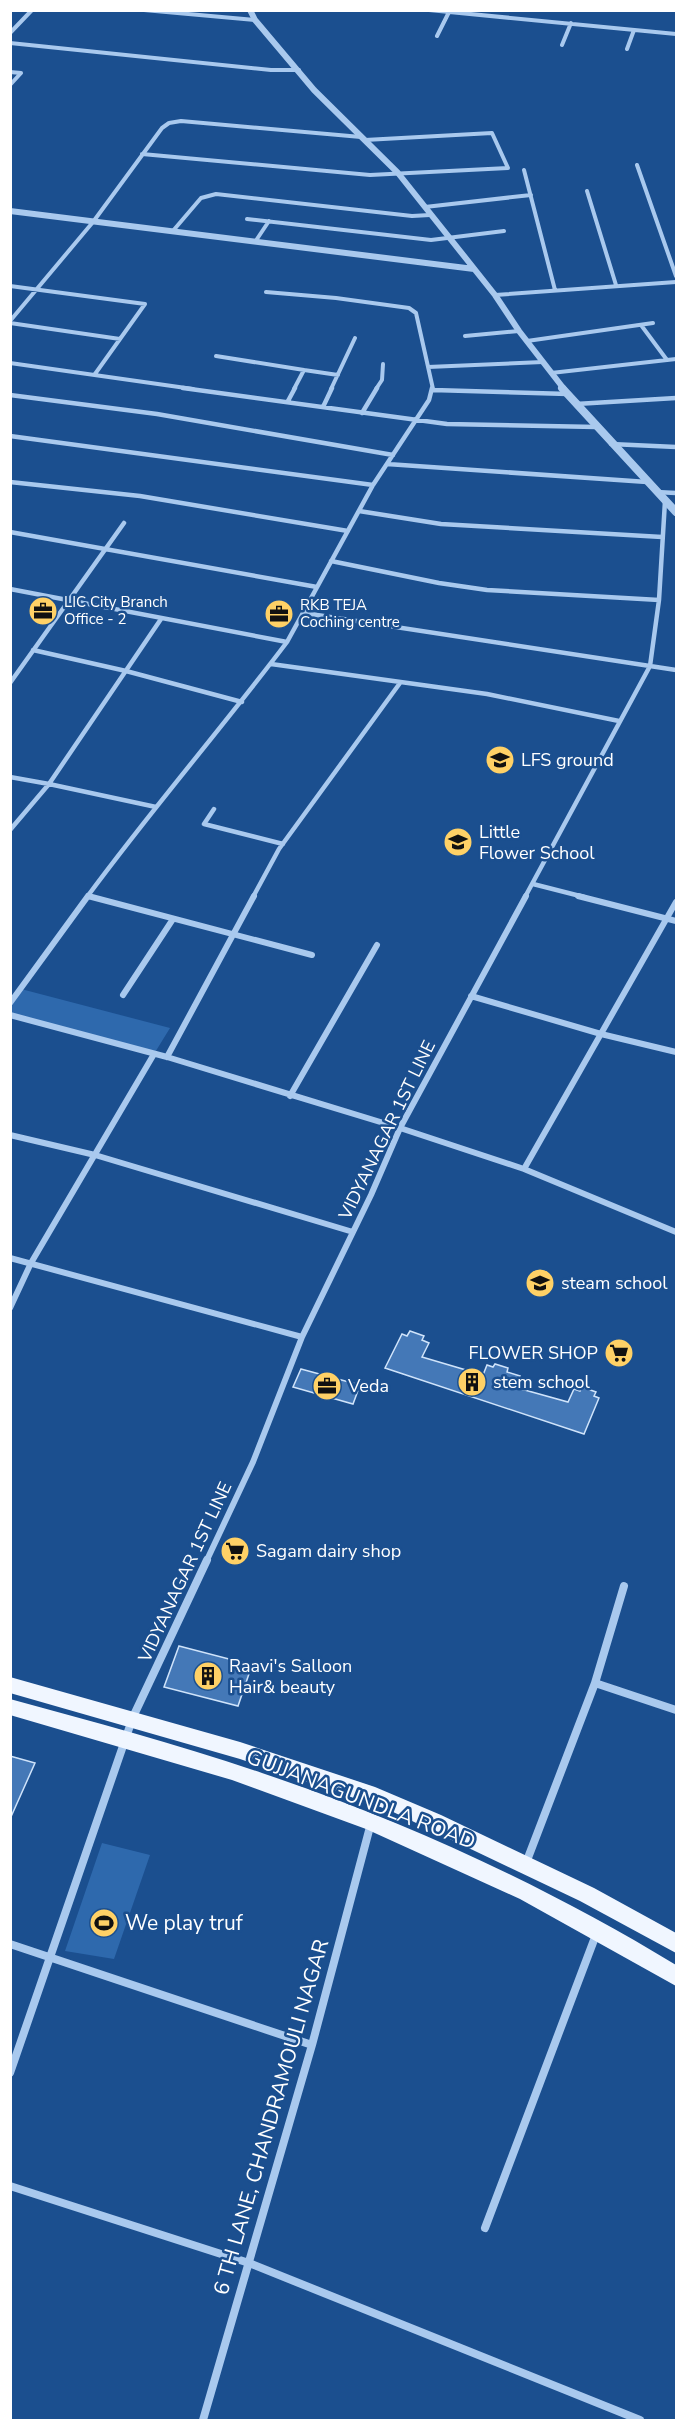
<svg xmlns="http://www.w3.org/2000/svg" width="687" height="2431" viewBox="0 0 687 2431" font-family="'Nunito Sans',sans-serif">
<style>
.green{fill:#2e69ad}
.building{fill:#4478b7;stroke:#cfe3fa;stroke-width:1.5}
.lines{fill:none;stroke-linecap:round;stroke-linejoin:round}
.minor-far3{stroke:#a9c9ee;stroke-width:4}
.minor-far2{stroke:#a9c9ee;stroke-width:4.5}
.minor-far1{stroke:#a9c9ee;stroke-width:6}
.minor{stroke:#a9c9ee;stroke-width:8}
.tertiary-far1{stroke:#a9c9ee;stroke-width:6}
.tertiary{stroke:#a9c9ee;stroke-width:8}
.primary{fill:#f0f6ff;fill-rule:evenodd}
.labels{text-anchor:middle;stroke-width:5;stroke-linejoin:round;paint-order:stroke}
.far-poi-label{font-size:15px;fill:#fff;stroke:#1b4f8f;text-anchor:start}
.poi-label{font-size:18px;fill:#fff;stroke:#1b4f8f;text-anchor:start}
.street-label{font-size:18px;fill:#fff;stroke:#1b4f8f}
.near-street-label{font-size:21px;fill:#fff;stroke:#1b4f8f}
.near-poi-label{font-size:21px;fill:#fff;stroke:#1b4f8f;text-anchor:start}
</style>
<rect width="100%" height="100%" fill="#1b4f8f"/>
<path class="green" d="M21 989 170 1028 154 1054 11 1015 10 1003Z
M102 1843 150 1855 114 1959 65 1951Z"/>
<path class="building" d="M410 1331 424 1336 422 1340 429 1343 422 1357 483 1375 487 1365 493 1367 495 1364 508 1368 507 1372 520 1376 514 1387 568 1402 574 1389 580 1391 582 1387 596 1392 594 1396 599 1398 584 1434 385 1368 402 1334 407 1336Z
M301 1369 360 1385 353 1404 293 1387Z
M179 1646 252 1665 238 1706 164 1687Z
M10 1756 35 1763 10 1819Z"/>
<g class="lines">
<path class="minor-far3" d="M144 10 255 20
M429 10 676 34
M10 33 32 10
M437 36 449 12
M10 43 271 70H299
M562 45 571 23
M627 49 634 30
M10 72 21 73 10 85
M142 154 370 175 508 168 492 133 365 140
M637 165 676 276
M524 170 555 290
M587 191 616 285
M425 207 531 195
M247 219 431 240 504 231
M172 232 201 198 216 194 412 216 430 215
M255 242 269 221
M10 286 145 304 95 374
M266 292 336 298 409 308 416 313 433 389
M495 295 676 282
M10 321 93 222 162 128 169 123 181 121 361 137
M10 323 120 339
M641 325 667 360
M465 336 519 331
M527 341 653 323
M216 356 304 370 294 389
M10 363 193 389
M428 367 543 362
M304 370 338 375
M551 373 676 359
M331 389 355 338
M376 389 382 380 383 364"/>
<path class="minor-far2" d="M183 388 447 424 596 427
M433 390 568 394
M10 395 157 414 393 455
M288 401 295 388
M576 404 676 398
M323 407 332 388
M362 413 377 388
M10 436 373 485
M611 444 676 447
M387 464 647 482
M10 482 140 496 348 531
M656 492 676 493
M359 511 441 524 662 537
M10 532 317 587
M331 561 439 583 487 590 659 600
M10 589 287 642 373 485 429 400 432 388
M304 613 676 670
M33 650 126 671 242 702
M271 664 487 694 619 721
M10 683 124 523
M10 777 49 784 10 830
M156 807 49 784 161 619
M214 809 204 824 283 844
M533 884 584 897
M88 896 92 897
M87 897C151 810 222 728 287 642
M253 897 279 849 400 683
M525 897 650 666 659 600 665 501"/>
<path class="minor-far1" d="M88 896 312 955
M578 896 676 921
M123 995 173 919
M471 996 601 1034 676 1052
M10 1003 88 896
M10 1015 167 1057 400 1128 524 1169 676 1232
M167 1057 254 896
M290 1096 377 945
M10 1135 95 1155 353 1232
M524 1169 676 902
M10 1258 302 1337
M10 1308 31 1263 154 1054
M206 1562 253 1462 302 1337 371 1195 400 1128 526 896"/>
<path class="minor" d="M595 1683 624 1586
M526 1863 595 1683 676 1710
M10 1944 312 2045
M10 2073 133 1717 207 1560
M10 2186 249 2263 640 2420
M485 2228 597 1932
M203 2420 312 2045 371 1823"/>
<path class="tertiary-far1" d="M250 10 255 20 314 90 398 173 495 295 519 331 564 389
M10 211 474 269"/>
<path class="tertiary" d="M562 388 676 512"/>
<path class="primary" d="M10 1677 240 1742 375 1787 441 1815 594 1888 676 1933V1953L580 1901 389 1810 240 1759 10 1693Z
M10 1699C95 1722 180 1745 262 1773 407 1822 546 1886 676 1965V1986L520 1899 366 1829 232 1780 10 1715Z"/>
</g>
<defs>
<g id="office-disc" transform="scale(1.5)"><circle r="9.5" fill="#ffd166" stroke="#1b4f8f"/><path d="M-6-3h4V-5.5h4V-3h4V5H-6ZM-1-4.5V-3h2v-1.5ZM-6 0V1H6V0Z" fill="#111"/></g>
<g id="school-disc" transform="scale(1.5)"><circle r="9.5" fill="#ffd166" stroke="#1b4f8f"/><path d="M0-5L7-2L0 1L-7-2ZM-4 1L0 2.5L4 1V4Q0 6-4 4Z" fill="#111"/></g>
<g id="supermarket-disc" transform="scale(1.5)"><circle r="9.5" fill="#ffd166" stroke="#1b4f8f"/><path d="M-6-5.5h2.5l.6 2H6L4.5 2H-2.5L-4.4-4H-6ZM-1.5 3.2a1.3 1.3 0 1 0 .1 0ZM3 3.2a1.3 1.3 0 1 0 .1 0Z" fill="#111"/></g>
<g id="building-disc" transform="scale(1.5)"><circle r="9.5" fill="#ffd166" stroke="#1b4f8f"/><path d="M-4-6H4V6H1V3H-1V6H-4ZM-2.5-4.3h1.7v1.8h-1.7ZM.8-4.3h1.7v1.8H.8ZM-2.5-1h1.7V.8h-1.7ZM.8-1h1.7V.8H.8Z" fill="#111"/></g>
<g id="stadium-disc" transform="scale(1.5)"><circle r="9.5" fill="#ffd166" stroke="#1b4f8f"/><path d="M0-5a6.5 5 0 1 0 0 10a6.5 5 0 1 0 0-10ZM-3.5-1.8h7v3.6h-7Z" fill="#111"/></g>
</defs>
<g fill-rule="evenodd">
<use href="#office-disc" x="43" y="611"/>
<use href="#office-disc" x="279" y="614"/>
<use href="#school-disc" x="500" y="760"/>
<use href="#school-disc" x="458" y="842"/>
<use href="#school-disc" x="540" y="1283"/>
<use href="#supermarket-disc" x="619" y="1353"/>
<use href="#building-disc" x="472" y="1382"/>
<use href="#office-disc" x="327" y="1386"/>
<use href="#supermarket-disc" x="235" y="1551"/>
<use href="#building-disc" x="208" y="1676"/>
<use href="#stadium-disc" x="104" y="1923"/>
</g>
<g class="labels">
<g class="far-poi-label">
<text x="64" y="607">LIC City Branch<tspan x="64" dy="17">Office - 2</tspan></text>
<text x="300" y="610">RKB TEJA<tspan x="300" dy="17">Coching centre</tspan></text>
</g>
<g class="poi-label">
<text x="521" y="766">LFS ground</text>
<text x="479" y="838">Little<tspan x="479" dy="21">Flower School</tspan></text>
<text x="561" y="1289">steam school</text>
<text x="598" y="1359" text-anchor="end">FLOWER SHOP</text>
<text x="493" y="1388">stem school</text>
<text x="348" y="1392">Veda</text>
<text x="256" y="1557">Sagam dairy shop</text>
<text x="229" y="1672">Raavi's Salloon<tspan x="229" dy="21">Hair&amp; beauty</tspan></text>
</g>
<g class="street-label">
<text transform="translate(387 1130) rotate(-64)" y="6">VIDYANAGAR 1ST LINE</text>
<text transform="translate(185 1572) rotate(-65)" y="6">VIDYANAGAR 1ST LINE</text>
</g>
<g class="near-street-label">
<text transform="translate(361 1799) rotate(21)" y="7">GUJJANAGUNDLA ROAD</text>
<text transform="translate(271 2117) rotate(-74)" y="7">6 TH LANE, CHANDRAMOULI NAGAR</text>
</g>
<g class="near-poi-label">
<text x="125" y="1930">We play truf</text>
</g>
</g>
<rect width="687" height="2431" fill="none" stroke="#ffffff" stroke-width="24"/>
</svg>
